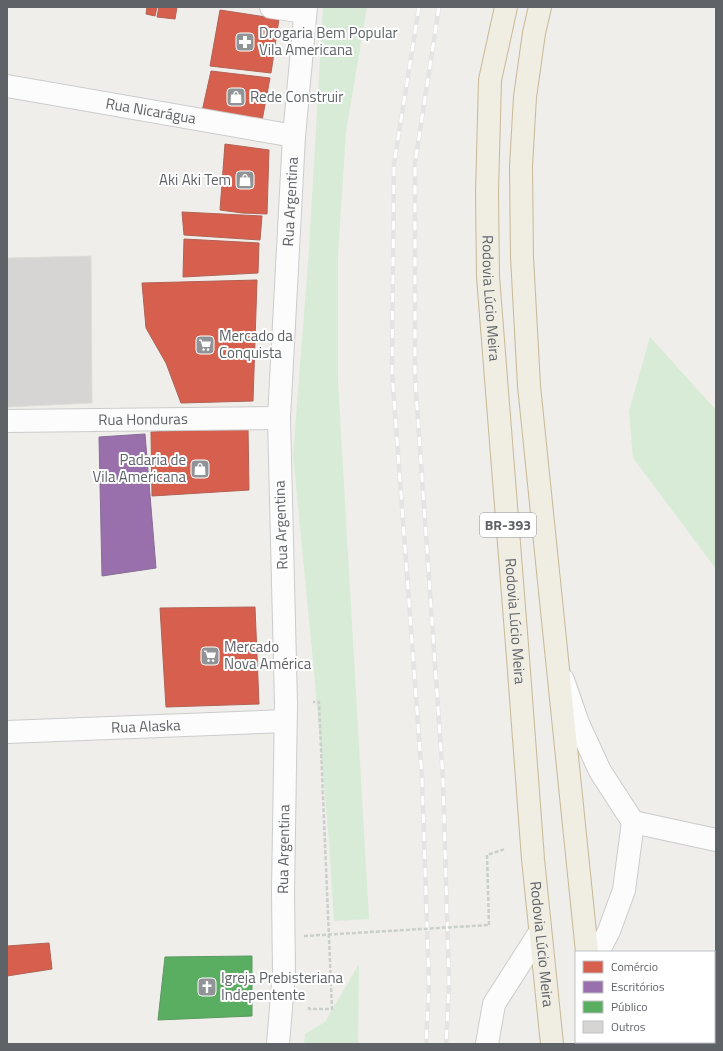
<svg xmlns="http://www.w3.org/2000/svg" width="723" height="1051" viewBox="0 0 723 1051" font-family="'Titillium Web',sans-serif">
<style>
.green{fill:#d8ebd6}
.shops{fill:#d6604d;stroke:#b26155}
.offices{fill:#9970ab;stroke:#886c97}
.public{fill:#5aae61;stroke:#5c9863}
.building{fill:#d6d5d3;stroke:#deddd9}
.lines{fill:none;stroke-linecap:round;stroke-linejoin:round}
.minor-casing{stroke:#cbcccc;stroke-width:24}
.highway-casing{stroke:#c8b996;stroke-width:24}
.path{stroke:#cacfcc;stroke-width:2.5;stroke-dasharray:4 2;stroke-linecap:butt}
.minor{stroke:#fdfcfc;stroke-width:22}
.highway{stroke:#f0ede3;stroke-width:22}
.rail-casing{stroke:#e4e4e4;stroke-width:4.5}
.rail{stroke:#fff;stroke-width:3;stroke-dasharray:9;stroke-linecap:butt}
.path-bridge{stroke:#cacfcc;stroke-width:2.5;stroke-dasharray:4 2;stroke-linecap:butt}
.labels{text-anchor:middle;stroke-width:4;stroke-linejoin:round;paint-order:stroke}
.shield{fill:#fff;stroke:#8f9295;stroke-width:1}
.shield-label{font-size:14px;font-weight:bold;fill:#5f6368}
.poi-label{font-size:15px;fill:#5f6368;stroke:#fff;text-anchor:start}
.street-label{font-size:15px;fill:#5f6368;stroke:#fff}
</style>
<rect width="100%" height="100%" fill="#efeeea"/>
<path class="green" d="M323 7H367L346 132 338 254V381L369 919 334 921 329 841 313 661 293 455 309 250Z
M650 337 716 410V569L633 458 629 411Z
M359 964 358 1044H304L305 1034 325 1022Z
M620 1042H712L716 1044H620Z"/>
<path class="shops" d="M147 7H157L155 16 146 14Z
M159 7H177L175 19 157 17Z
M220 10 279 19 271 73 210 66Z
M211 71 270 78 261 126 201 116Z
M225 144 269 150 267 214 242 213 220 210Z
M182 212 262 216 260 240 184 235Z
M184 239 259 243 258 273 183 277Z
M257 280 253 401 181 403 166 363 146 328 142 283Z
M248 427 249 490 152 496 151 432Z
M255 607 259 704 166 707 160 608Z
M49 943 52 969 7 976V946Z"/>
<path class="offices" d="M145 434 156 568 102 576 99 437Z"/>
<path class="public" d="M252 956V1016L158 1020 165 957Z"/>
<path class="building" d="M91 256 92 403 7 407V258Z"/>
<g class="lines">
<g class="minor-casing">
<g id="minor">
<path d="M271 7 305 12"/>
<path id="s1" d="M7 86 294 136"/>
<path id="s2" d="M7 421 279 418"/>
<path d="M563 680 578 723 600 771 633 822 624 890 609 931 598 952"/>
<path id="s3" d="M7 732 285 721"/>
<path d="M633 822 716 840"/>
<path d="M714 1020 716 1021"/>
<path id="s4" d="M278 1044 284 972 283 892 286 704 279 418 294 136 306 7"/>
<path d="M487 1044 494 1004 540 932"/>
</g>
</g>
<g class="highway-casing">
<g id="highway">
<path id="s5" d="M506 7 490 80 487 192 488 277 518 658 533 859 552 1044"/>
<path d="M540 7 534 33 525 97 521 166 522 257 529 386 587 952"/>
<path d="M594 1042 595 1044"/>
</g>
</g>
<path class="path" d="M489 925 487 855 505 849
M309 1007V1009H332L319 702H313"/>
<use href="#minor" class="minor"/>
<use href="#highway" class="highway"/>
<g class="rail-casing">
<path id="rail" d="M419 7 394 164 392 372 422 778 429 985 426 1044
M439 7 415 163V377L443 779 449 985 446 1044"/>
</g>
<use href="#rail" class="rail"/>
<path class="path-bridge" d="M304 936 489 925"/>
</g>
<defs>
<g id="pharmacy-square" transform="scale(1)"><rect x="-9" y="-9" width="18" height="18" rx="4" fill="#919496" stroke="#fff"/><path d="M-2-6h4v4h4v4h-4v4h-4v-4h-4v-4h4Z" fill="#fff"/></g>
<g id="shop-square" transform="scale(1)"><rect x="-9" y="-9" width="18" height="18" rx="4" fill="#919496" stroke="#fff"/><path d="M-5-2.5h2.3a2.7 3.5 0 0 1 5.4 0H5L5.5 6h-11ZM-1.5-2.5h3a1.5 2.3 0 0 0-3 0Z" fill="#fff"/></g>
<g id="supermarket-square" transform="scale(1)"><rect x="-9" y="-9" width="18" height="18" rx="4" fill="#919496" stroke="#fff"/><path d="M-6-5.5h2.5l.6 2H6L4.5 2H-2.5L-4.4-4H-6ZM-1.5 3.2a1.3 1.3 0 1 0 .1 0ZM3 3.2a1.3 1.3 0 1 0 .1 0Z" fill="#fff"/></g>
<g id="church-square" transform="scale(1)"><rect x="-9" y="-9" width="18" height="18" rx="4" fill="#919496" stroke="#fff"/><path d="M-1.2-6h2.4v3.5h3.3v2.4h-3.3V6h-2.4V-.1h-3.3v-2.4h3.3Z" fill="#fff"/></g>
</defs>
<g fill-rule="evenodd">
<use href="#pharmacy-square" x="245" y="42"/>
<use href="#shop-square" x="236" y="97"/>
<use href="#shop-square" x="245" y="180"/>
<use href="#supermarket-square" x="205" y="345"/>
<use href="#shop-square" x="200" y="469"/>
<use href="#supermarket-square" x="210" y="656"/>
<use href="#church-square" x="207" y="987"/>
</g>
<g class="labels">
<rect class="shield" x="480" y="513" width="56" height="24" rx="3"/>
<g class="shield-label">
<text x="508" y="530">BR-393</text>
</g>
<g class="poi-label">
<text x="259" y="38">Drogaria Bem Popular<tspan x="259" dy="17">Vila Americana</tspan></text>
<text x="250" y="102">Rede Construir</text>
<text x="231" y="185" text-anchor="end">Aki Aki Tem</text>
<text x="219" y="341">Mercado da<tspan x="219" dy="17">Conquista</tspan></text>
<text x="186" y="465" text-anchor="end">Padaria de<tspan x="186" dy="17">Vila Americana</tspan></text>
<text x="224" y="652">Mercado<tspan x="224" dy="17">Nova América</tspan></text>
<text x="221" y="983">Igreja Prebisteriana<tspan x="221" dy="17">Indepentente</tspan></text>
</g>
<g class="street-label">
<text dy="5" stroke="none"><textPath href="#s1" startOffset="146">Rua Nicarágua</textPath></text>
<text dy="5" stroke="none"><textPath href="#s4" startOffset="843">Rua Argentina</textPath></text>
<text dy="5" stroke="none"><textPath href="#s5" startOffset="293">Rodovia Lúcio Meira</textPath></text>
<text dy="5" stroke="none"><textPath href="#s2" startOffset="136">Rua Honduras</textPath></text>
<text transform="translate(281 525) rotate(-92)" y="5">Rua Argentina</text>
<text dy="5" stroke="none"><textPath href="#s5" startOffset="617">Rodovia Lúcio Meira</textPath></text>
<text dy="5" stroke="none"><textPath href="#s3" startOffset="139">Rua Alaska</textPath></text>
<text dy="5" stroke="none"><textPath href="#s4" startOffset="195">Rua Argentina</textPath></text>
<text dy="5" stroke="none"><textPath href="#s5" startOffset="941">Rodovia Lúcio Meira</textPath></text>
</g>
</g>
<rect width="723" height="1051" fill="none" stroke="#5f6368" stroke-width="16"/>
<rect x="575" y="951" width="140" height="92" fill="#ffffff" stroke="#bfc1c3"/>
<rect x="583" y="961" width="20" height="12" fill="#d6604d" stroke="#bfc1c3"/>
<text x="611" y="971" font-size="12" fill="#5f6368">Comércio</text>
<rect x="583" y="981" width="20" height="12" fill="#9970ab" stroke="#bfc1c3"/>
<text x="611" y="991" font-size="12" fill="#5f6368">Escritórios</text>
<rect x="583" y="1001" width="20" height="12" fill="#5aae61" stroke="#bfc1c3"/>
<text x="611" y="1011" font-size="12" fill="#5f6368">Público</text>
<rect x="583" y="1021" width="20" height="12" fill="#d6d5d3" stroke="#bfc1c3"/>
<text x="611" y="1031" font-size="12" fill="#5f6368">Outros</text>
</svg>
